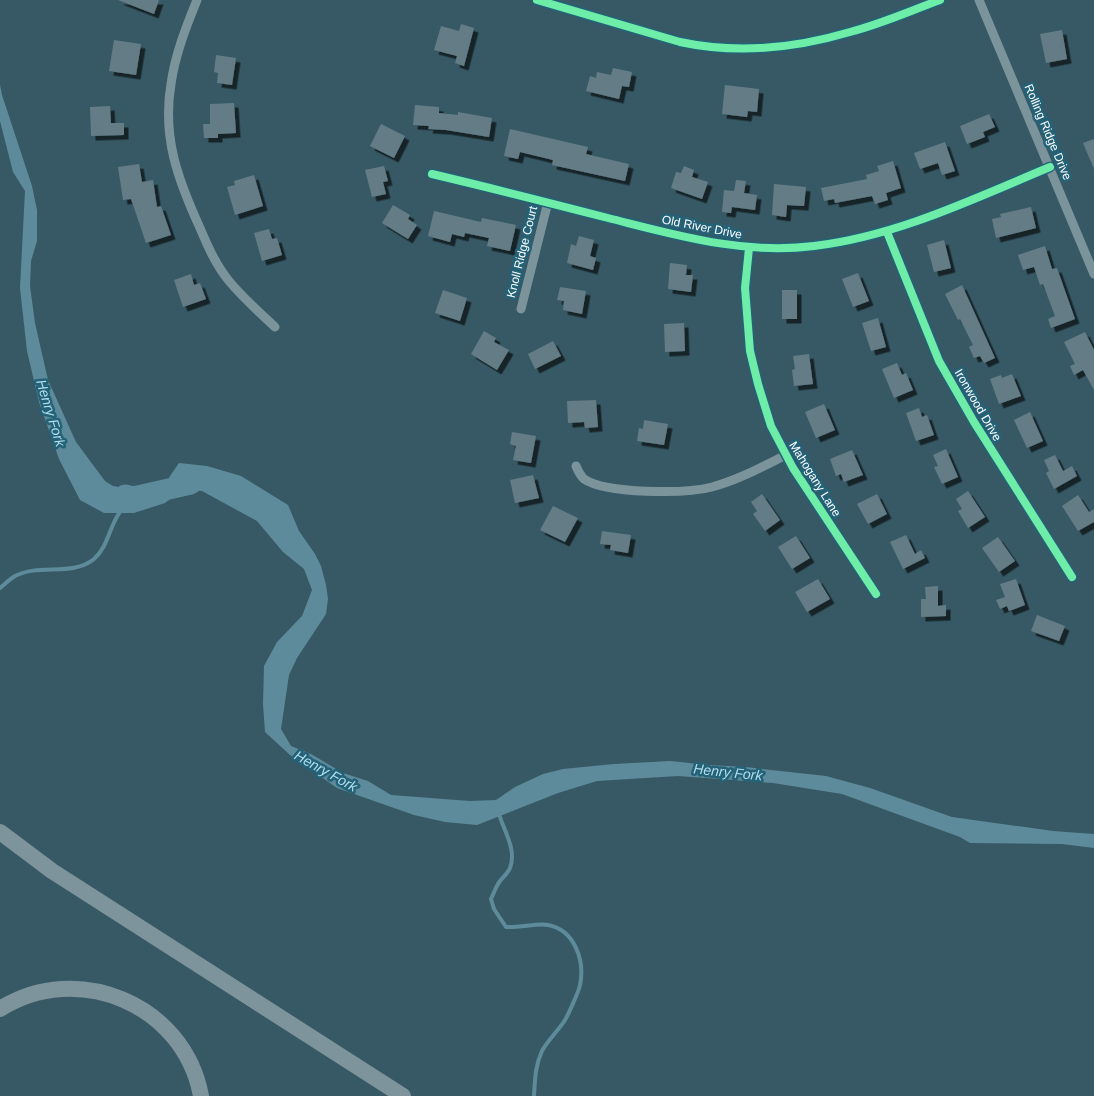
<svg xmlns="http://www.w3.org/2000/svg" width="1094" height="1096" viewBox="0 0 1094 1096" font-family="Arial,sans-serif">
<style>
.water{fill:#5e8b9b}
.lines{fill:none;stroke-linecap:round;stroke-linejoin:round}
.stream{stroke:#5e8b9b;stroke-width:4}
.river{stroke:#5e8b9b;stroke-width:21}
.building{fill:#637c85;filter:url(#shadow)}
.minor{stroke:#7b949c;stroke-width:9}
.motorway{stroke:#7e949c;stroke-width:16}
.cycleway-casing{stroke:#246278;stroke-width:11}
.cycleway{stroke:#6deda7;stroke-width:8}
.labels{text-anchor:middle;stroke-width:5;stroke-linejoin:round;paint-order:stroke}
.street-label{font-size:12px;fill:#fff;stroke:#246278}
.water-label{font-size:14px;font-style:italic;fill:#b0ddec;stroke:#246278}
</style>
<defs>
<filter id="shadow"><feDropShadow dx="4.5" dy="4.5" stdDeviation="0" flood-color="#0009"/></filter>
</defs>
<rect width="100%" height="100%" fill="#375965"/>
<path class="water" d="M0 85 2 95 32 186 37 210V241L31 261 30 286 35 323 48 380 76 442 105 481 113 486 149 492H162L170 476 179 463 207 466 241 476 288 505 299 531 315 554 321 566 326 585 328 599 326 614 297 658 289 675 281 729 291 746 311 754 343 773 368 781 391 795 470 801 496 800 515 787 543 774 563 769 614 764 670 761 709 765 745 767 826 776 870 788 952 817 1053 831 1094 834V848L1062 844 970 843 960 837 842 794 773 783 678 776 597 781 558 793 477 825 445 822 414 815 337 788 290 755 265 732 263 704 264 666 277 642 302 616 312 590 304 569 283 552 257 521 202 491 182 490 165 503 134 513H104L80 500 59 459 39 402 27 351 20 288 25 191 13 172 0 121Z"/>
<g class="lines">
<path class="stream" d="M0 588C5 584 10 579 15 576 40 563 72 577 94 559 109 546 109 525 122 509
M499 814C504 831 517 850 510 868 508 873 504 876 500 881 496 886 494 893 491 899L494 909 506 927C520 928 537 923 548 925 575 930 585 961 580 985 579 991 568 1015 565 1020 558 1031 548 1040 542 1051 535 1066 535 1080 534 1096"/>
<path class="river" d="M125 495 133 497 191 484"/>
</g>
<path class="building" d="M118 0H159L154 14Z
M461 24 474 28 464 66 455 63 457 56 434 50 441 26 459 31Z
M1062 30 1067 59 1046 63 1040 34Z
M114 40 141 44 136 75 109 71Z
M216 55 236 58 232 85 217 83 218 73 214 72Z
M613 68 632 72 629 87 622 86 619 99 586 91 590 76 596 78 597 72 611 75Z
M725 85 759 89 757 112 748 111 747 117 722 114Z
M234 103 236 133 218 134V138H204L203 124H210V104Z
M415 105 439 107V113L458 115V112L492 118 489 137 446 130 428 129 429 126 413 125Z
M110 106 111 123H124V135L91 136 90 107Z
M989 114 995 127 983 132 985 137 967 144 960 126Z
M381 124 405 136 394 158 370 146Z
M510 129 588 147 586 154 629 164 625 181 552 165 553 160 520 152 518 159 504 156Z
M1094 139V169L1083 143Z
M945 142 955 171 942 175 938 163 920 169 914 153Z
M893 161 901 188 886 193 888 200 875 204 872 196 835 203 834 199 824 201 821 188 867 179 866 175 879 171 877 166Z
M139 164 142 182 153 180 157 207 161 206 171 235 146 243 131 199 123 200 118 167Z
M384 166 388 181 383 182 386 194 372 197 365 170Z
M684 166 694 170 692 177 708 182 702 199 671 188 676 172 681 173Z
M254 175 263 206 235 215 227 187 235 185 234 181Z
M736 180 746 181 744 193 757 195 755 210 732 207 731 213 722 212 724 190 734 191Z
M774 184 806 187 804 206 787 205 786 217 772 215Z
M393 205 410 215 408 219 417 225 408 239 382 223Z
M1031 207 1036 228 996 238 992 219 1001 217 1000 214Z
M434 211 481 222 482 218 516 225 510 251 487 246 489 238 465 233 464 237 452 234 450 242 428 236Z
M269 229 272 239 277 238 282 255 262 261 254 233Z
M579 236 594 240 590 256 596 258 593 270 567 263 571 244 576 246Z
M944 240 951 268 934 272 927 245Z
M1045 246 1052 269 1057 268 1075 319 1051 328 1048 319 1055 316 1043 284 1040 285 1034 267 1023 270 1018 255Z
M670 263 687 265 686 275H693L691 292 668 289Z
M858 273 869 301 853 307 842 279Z
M191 274 194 285 200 283 206 299 183 307 174 280Z
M962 285 995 358 984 363 980 356 974 358 969 347 973 345 960 319 958 320 945 294Z
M560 287 586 291 582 314 563 310 564 301 557 300Z
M443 290 467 298 460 321 435 313Z
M782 290H797V319H782Z
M878 318 886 347 871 351 862 323Z
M684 323 685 351 665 352 664 324Z
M484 331 496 338 494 342 509 350 497 370 471 354Z
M1085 332 1094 350V390L1083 370 1074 375 1070 366 1075 364 1064 342Z
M553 341 561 356 535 369 528 354Z
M809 354 813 384 794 386 792 370 795 369 793 356Z
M897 363 902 375 906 373 913 390 894 398 882 369Z
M1012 374 1021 396 999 404 990 379 1001 375 1002 378Z
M596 400 598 427 585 428 584 422 568 423 567 401Z
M824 404 835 430 816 438 805 412Z
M919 408 922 417 927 415 934 435 916 441 906 413Z
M1030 412 1043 441 1027 448 1014 420Z
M644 420 668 424 664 445 637 441 639 428 643 429Z
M512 432 536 436 531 463 513 460 516 446 510 444Z
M946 449 958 477 942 484 934 467 938 466 933 455Z
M852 450 863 475 844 482 841 474 836 476 830 459Z
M1055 455 1063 471 1072 466 1077 476 1054 489 1046 473 1049 471 1044 460Z
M533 475 539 498 515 503 510 480Z
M968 491 985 517 968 528 958 511 962 509 956 499Z
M762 494 780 520 765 531 753 514 757 511 751 502Z
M877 494 887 514 868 524 857 504Z
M1078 495 1089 512 1094 509V522L1078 531 1062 506Z
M553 506 578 518 565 542 540 530Z
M602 531 631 535 628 553 610 550 611 545 600 544Z
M906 535 915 554 921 550 925 558 903 569 890 542Z
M796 536 810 558 792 569 778 547Z
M998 537 1015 561 999 572 982 548Z
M818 579 830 599 807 612 795 592Z
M1016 579 1025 605 1009 611 1007 606 1000 609 996 600 1005 597 1000 584Z
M938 586V606L946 605V616L921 617V599H926L925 587Z
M1037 615 1065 626 1059 641 1031 631Z"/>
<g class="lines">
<path class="minor" d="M197 0C186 27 175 55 171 84 162 137 178 180 200 228 208 247 216 265 229 281 243 298 259 312 275 327
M537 0 680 42C736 54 796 48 850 32 881 24 910 11 940 0
M979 0 1094 274
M432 174C491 188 550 203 608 218 676 235 743 255 814 246 897 236 973 199 1050 167
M887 232 939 361 974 422 1072 577
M749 248 745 288 750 351 758 384 771 426 793 468 876 594
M521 309 548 202
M576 466C578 471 580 475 584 479 606 494 686 494 712 487 738 480 762 467 786 455"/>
<path class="motorway" d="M0 832 52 871 403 1096
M0 1009C77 960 184 1004 201 1096"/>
<g class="cycleway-casing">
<path id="cycleway" d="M537 0 680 42C736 54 796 48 850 32 881 24 910 11 940 0
M432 174C491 188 550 203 608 218 676 235 743 255 814 246 897 236 973 199 1050 167
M887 232 939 361 974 422 1072 577
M749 248 745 288 750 351 758 384 771 426 793 468 876 594"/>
</g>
<use href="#cycleway" class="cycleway"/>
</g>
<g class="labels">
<g class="street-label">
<text transform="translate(1048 132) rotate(67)" y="4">Rolling Ridge Drive</text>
<text transform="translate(702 227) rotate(11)" y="4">Old River Drive</text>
<text transform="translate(522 252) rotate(-76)" y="4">Knoll Ridge Court</text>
<text transform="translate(978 405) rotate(60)" y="4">Ironwood Drive</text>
<text transform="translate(815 479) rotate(58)" y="4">Mahogany Lane</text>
</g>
<g class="water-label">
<text transform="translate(51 413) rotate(73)" y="5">Henry Fork</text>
<text transform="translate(326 771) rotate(29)" y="5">Henry Fork</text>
<text transform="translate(728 772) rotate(6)" y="5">Henry Fork</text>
</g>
</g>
</svg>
